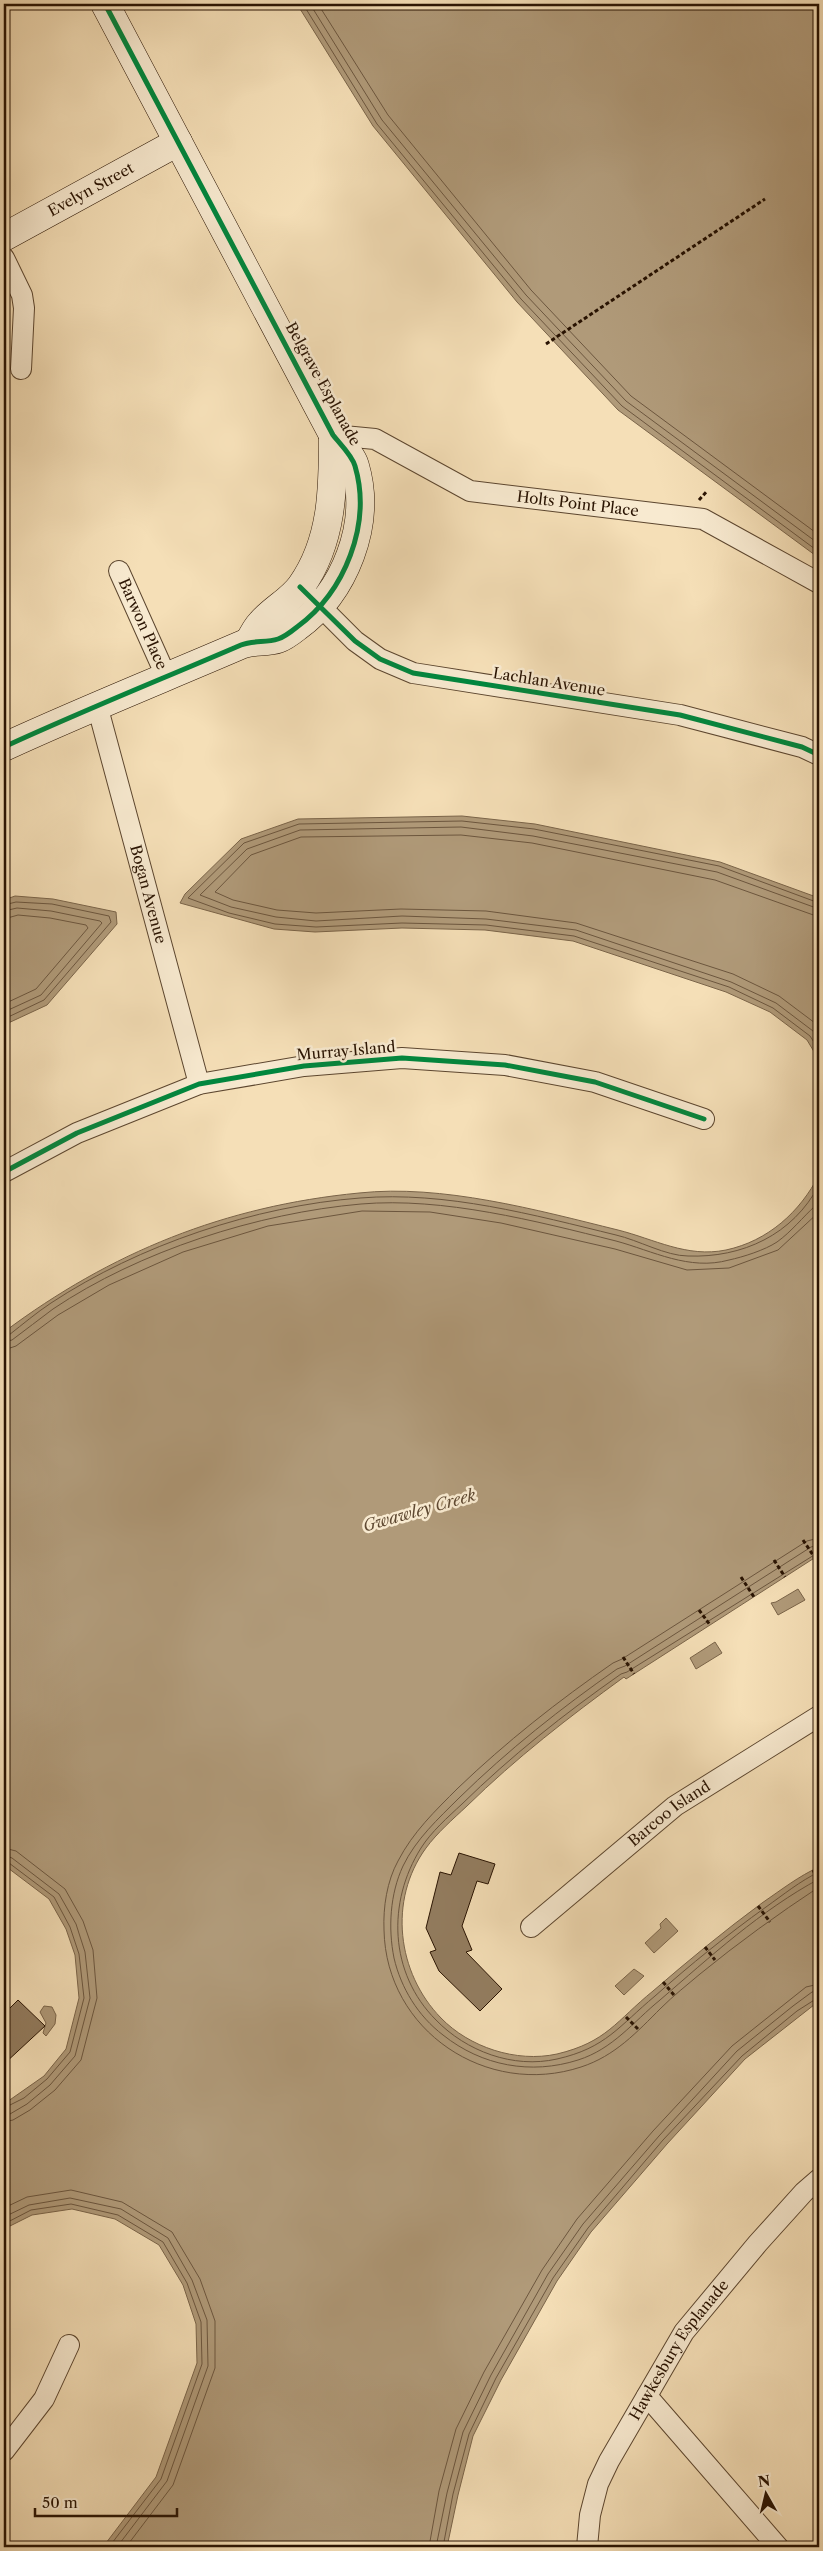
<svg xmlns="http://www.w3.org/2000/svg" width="823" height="2551" viewBox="0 0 823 2551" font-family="'Libre Caslon Text',serif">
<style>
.water{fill:#b09a79;stroke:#7a6449}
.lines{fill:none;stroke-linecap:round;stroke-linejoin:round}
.shore{stroke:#6c563e;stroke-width:1}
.building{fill:#937d60;stroke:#291302}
.street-casing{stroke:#5c462f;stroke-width:22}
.secondary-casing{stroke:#291302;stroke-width:29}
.path{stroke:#291302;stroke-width:3;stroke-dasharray:4 2.5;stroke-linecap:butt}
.street{stroke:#f8ead0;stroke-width:20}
.secondary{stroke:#f8ead0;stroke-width:28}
.cycleway-casing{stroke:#f8ead0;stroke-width:8}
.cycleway{stroke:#00873e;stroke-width:5}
.labels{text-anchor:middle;stroke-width:5;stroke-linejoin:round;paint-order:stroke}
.street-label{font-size:15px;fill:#291302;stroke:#f8ead0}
.water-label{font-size:16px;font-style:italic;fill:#5f4932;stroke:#f8ead0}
</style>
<rect width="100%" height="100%" fill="#f5dfb7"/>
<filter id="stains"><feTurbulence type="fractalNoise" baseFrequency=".004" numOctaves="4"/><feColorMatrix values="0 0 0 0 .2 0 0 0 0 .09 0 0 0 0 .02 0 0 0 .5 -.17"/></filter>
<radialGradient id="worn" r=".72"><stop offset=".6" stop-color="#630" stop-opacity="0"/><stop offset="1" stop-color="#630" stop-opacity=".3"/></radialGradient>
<path class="water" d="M297 4H819V558L618 410 517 302 373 126Z
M462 816 535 824 720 862 819 898V1060L807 1040 770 1012 726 992 573 941 485 930 402 928 315 932 274 929 180 903 185 894 241 839 298 819Z
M15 896 53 899 116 912 117 924 47 1005 4 1025V900Z
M819 1175V1555L626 1679 624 1677C569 1717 516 1758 467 1806 453 1819 437 1833 426 1848 388 1900 397 1973 441 2018 469 2047 516 2063 557 2054 607 2042 616 2021 653 1991 689 1960 724 1931 762 1903 781 1890 799 1876 819 1867V2001L745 2059 667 2144 591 2232 557 2281 501 2380 473 2436 458 2495 447 2547H103L156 2477 197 2363 196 2324 183 2285 159 2245 115 2219 72 2209 32 2215 4 2229V2104L44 2076 66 2049 79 1998 75 1955 66 1929 49 1899 4 1865V1332C111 1252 225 1206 359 1193 442 1184 537 1210 618 1230 654 1239 687 1258 726 1250 768 1241 800 1212 819 1175Z
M798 1589 805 1600 778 1615 771 1603 776 1602Z
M715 1642 722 1653 696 1669 690 1658Z
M666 1918 678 1931 654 1953 645 1943 661 1928 660 1924Z
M634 1969 644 1976 624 1995 615 1986Z
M44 2006 52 2007 56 2015 55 2024 46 2036 43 2033 46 2023 40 2012Z"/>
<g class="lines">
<path class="shore" d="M303 4 377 124 521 299 622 406 819 552
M310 4 382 120 526 295 626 401 819 544
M318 4 388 115 531 290 631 396 819 535
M819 903 719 866 534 829 462 821 299 824 244 843 188 898 229 913 275 924 316 927 402 923 486 925 574 936 729 987 773 1008 810 1036 819 1050
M4 905 16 902 52 904 109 916 111 922 44 1000 4 1019
M819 909 717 872 533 836 461 827 300 830 247 849 200 895 231 907 276 917 316 921 402 916 486 919 576 930 731 982 776 1003 813 1031 819 1039
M4 911 17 908 51 911 100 921 102 923 41 995 4 1012
M819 917 715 880 532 843 461 835 301 837 251 855 215 892 233 900 277 910 316 913 401 909 486 911 576 923 733 974 779 996 819 1026
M4 919 18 915 50 918 86 925 88 928 36 989 4 1004
M4 1336 9 1335C23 1324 36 1313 51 1303 139 1245 255 1206 360 1198 446 1191 534 1215 616 1235 638 1240 666 1256 688 1256 742 1258 793 1235 819 1185
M4 1342 12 1340C26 1330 39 1319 53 1309 139 1251 258 1213 361 1204 443 1197 536 1221 616 1241 653 1251 689 1271 729 1260 743 1257 765 1250 777 1242 791 1232 803 1217 815 1206L819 1199
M4 1350 16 1346 58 1315 109 1285 183 1252 268 1226 362 1211 430 1212 501 1223 615 1249 687 1270 729 1268 778 1250 819 1212
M819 1538 807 1541 622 1659 613 1663C558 1701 506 1742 458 1788 435 1811 413 1832 398 1861 387 1881 383 1907 384 1930 386 2031 487 2098 581 2067 615 2056 637 2032 661 2008 673 1996 687 1985 700 1974 738 1943 778 1914 819 1887
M819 1545 811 1547 625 1666 617 1669C561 1708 508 1750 459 1798 438 1819 416 1839 403 1866 390 1894 388 1928 394 1958 401 1988 418 2016 443 2035 482 2066 531 2075 578 2060 613 2049 633 2022 660 2000 710 1957 761 1910 819 1879
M819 1552 627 1672 621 1674C564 1714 511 1756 462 1804 448 1817 431 1832 421 1848 387 1902 389 1973 436 2020 466 2051 513 2069 557 2059 606 2048 619 2026 655 1996 691 1964 727 1935 766 1907 783 1895 800 1881 819 1872
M4 1848 16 1851 65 1889 83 1921 93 1950 97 1998 81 2060 55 2090 30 2110 13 2120 4 2122
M4 1855 12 1858 59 1894 76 1924 85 1952 90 1998 75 2056 50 2085 27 2104 10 2114H4
M4 1862 9 1863 54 1897 70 1927 79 1954 84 1998 70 2052 47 2079 24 2098 4 2108
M4 2208 27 2197 71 2190 122 2202 172 2232 200 2279 215 2321V2368L173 2485 126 2547
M4 2217 29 2205 70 2198 121 2209 168 2238 192 2280 207 2320 208 2366 167 2481 117 2547
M4 2224 31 2210 71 2204 118 2215 163 2242 187 2283 201 2322 202 2364 161 2479 109 2547
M429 2547 439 2491 456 2429 484 2372 542 2270 577 2219 653 2131 732 2046 806 1987 819 1984
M436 2547 447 2493 463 2432 491 2375 548 2274 583 2224 659 2136 737 2051 793 2006 812 1992 819 1991
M443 2547 453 2494 469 2434 496 2378 553 2278 588 2228 663 2140 742 2056 797 2011 819 1997"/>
</g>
<path class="building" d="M459 1853 495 1864 488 1884 477 1881 462 1926 472 1950 466 1952 502 1989 480 2011 439 1971 430 1952 436 1950 426 1928 440 1872 451 1875Z
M18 2000 45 2026 4 2064V2014Z"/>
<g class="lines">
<g class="street-casing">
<g id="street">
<path d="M4 258 22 295 24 308 21 369"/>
<path id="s1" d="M333 435 375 439 470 491 703 519 819 583"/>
<path id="s2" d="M119 571 166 676"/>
<path d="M311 597 355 641 380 659 413 673 680 715 802 747 819 755"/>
<path id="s3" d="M97 705 199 1084"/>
<path d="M4 1172 77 1133 199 1084 304 1066 402 1058 505 1065 595 1082 704 1119"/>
<path id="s4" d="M531 1927 675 1806 819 1716"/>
<path d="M647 2396 778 2547"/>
<path d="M4 2451 44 2399 69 2345"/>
<path id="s5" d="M587 2547 590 2515 598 2484 609 2461 684 2332 758 2243 804 2192 819 2179"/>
</g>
</g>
<g class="secondary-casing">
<g id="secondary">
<path id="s6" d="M4 237 178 142"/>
<path d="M249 642C252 636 256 628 261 623 273 609 290 601 301 586 333 541 333 488 333 435"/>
<path d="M4 747C82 711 162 679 241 645 253 640 266 643 278 639 284 637 292 631 297 627 345 592 372 524 355 466 352 455 340 444 333 435L105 4"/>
</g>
</g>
<path class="path" d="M546 344 765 199
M699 500 707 491
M803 1540 815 1558
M774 1560 785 1577
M741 1577 754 1597
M699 1610 710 1625
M623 1657 634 1674
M813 1870 819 1882
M758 1906 770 1922
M705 1947 715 1960
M663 1982 674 1995
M626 2017 638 2029"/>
<use href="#street" class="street"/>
<use href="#secondary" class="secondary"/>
<g class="cycleway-casing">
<path id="cycleway" d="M300 587 355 641 380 659 413 673 680 715 802 747 819 755
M4 747C82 711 162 679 241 645 253 640 266 643 278 639 284 637 292 631 297 627 345 592 372 524 355 466 352 455 340 444 333 435L105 4
M4 1172 77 1133 199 1084 304 1066 402 1058 505 1065 595 1082 704 1119"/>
</g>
<use href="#cycleway" class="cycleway"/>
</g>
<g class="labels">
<g class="street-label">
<text dy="5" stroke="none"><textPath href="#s6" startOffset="99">Evelyn Street</textPath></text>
<text transform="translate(323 384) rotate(61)" y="5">Belgrave Esplanade</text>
<text dy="5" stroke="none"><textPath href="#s1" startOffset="259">Holts Point Place</textPath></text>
<text dy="5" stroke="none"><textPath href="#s2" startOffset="58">Barwon Place</textPath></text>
<text transform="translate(549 682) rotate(9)" y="5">Lachlan Avenue</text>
<text dy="5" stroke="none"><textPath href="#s3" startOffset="196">Bogan Avenue</textPath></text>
<text transform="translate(346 1051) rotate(-5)" y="5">Murray Island</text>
<text dy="5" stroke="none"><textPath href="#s4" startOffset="179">Barcoo Island</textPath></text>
<text dy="5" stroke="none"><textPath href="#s5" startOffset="221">Hawkesbury Esplanade</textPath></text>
</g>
<g class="water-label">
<text transform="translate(419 1510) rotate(-16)" y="6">Gwawley Creek</text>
</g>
</g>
<rect width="823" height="2551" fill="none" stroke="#f5dfb7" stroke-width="20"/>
<rect x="5" y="5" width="813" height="2541" fill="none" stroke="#291302" stroke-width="2.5"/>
<rect x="10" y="10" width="803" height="2531" fill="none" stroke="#291302"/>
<g transform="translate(766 2494) rotate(352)" stroke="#f8ead0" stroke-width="4" paint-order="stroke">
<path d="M0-4L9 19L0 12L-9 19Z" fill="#291302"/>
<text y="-8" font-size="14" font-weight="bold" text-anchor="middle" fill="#291302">N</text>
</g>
<path d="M35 2508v8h142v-8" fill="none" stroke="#291302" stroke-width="2.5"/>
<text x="42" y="2508" font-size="15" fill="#291302" stroke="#f8ead0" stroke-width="4" paint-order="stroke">50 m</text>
<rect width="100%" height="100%" filter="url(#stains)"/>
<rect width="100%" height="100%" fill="url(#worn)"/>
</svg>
